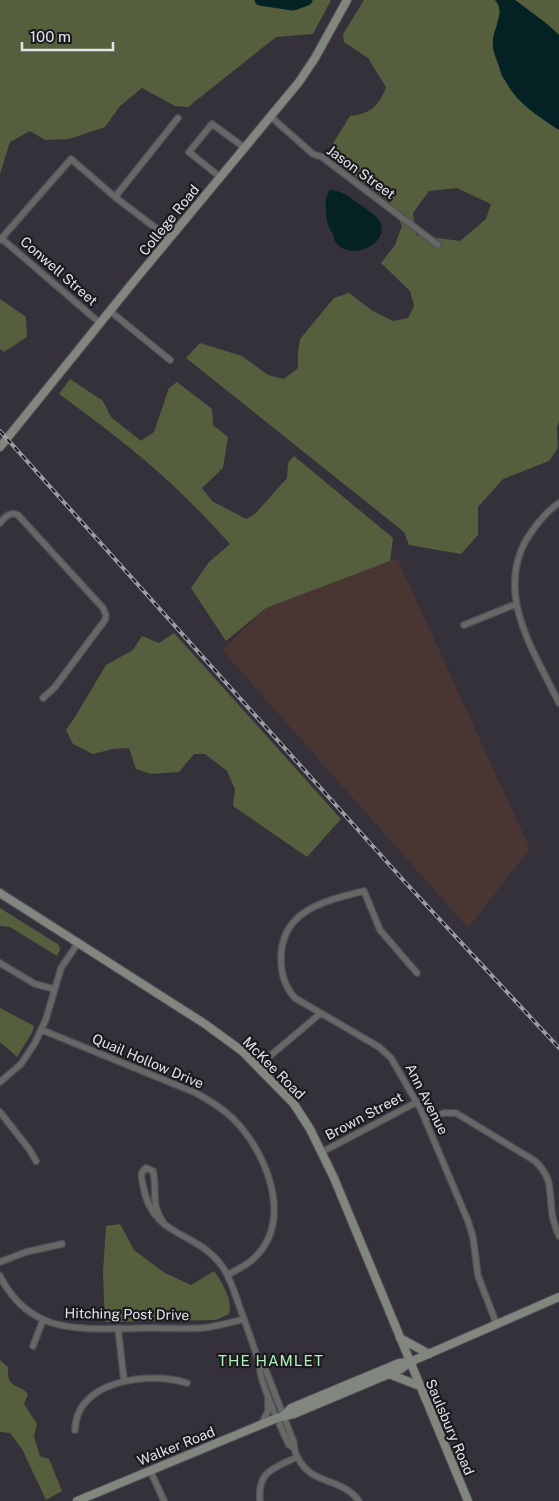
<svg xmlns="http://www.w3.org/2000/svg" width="559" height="1501" viewBox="0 0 559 1501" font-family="'Public Sans',sans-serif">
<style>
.industrial{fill:#493532}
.green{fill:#565f3d;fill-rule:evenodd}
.water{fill:#042223}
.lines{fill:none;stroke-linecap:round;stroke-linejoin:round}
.river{stroke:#042223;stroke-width:11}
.street-casing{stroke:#504d57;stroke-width:8}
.secondary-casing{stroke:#504d57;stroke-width:10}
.street{stroke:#656864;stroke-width:5.5}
.secondary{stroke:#81867e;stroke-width:8}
.rail-casing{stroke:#9e9ba4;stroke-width:4}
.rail{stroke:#1b1a1e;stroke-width:2;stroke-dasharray:5.5;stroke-linecap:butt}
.labels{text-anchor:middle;stroke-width:4.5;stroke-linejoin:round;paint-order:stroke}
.street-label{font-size:14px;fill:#e5e3ea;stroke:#1b1a1e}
.neighbourhood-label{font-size:15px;letter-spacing:1px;fill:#aef1ba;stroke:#1b1a1e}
</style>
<rect width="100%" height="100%" fill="#34313b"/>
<path class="industrial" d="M397 558 530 849 468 928 222 650 266 608Z"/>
<path class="green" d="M0 0H331L313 34 276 37 188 107 175 106 142 88 120 106 105 127 69 139 45 140 30 131 10 142 0 174Z
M364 0H495L498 2 500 12 493 40V49L502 77 545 120 559 130V422L557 427 558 448 549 461 503 479 478 507V535L461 554 409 545 404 532 186 358 200 343 242 356 268 375 284 379 298 368V352L300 339 334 298 349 293 373 311 393 321 408 318 414 306 410 291 381 263 395 245 402 226 389 201 333 160 329 150 350 116C370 114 379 106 386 87L368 58 344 42 343 34ZM457 188 491 204 486 219 460 241 416 235 413 213 429 191Z
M515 0H559V35L547 24Z
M0 299 26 317 27 337 4 352 0 349Z
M70 379 103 401 111 417 141 441 154 432 169 388 177 382 212 409 213 425 228 437 223 468 202 488 212 501 246 519 255 514 287 478 288 463 294 456 393 538 390 561 266 608 226 641 191 588 209 562 230 544C217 530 204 515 190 502 152 463 103 426 59 394Z
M174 633 341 819 307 857 233 806 235 789 227 771 205 754H194L179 772 151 774 136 769 129 748 113 749 93 754 73 744 66 730 75 717 106 665 133 650 142 636 159 643Z
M0 908 59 945 60 950 57 956 10 927 0 926Z
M0 1008 34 1026 32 1033 17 1057 0 1042Z
M120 1224 134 1250 165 1273 191 1285 214 1271C222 1282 233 1300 229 1314L216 1320 105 1322 103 1273 106 1226Z
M0 1360 8 1367C7 1391 17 1381 28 1394L24 1404 37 1424 34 1437 40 1456 49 1459 62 1491 46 1500 22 1449 10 1433 0 1432Z"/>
<path class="water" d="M495 0H515L547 24 559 35V130C530 111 508 97 498 63 495 56 492 48 493 40 494 27 506 12 495 0Z
M330 190C341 190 352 199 361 205 367 210 375 214 379 220 393 242 350 264 335 241 334 239 334 236 333 234 330 230 329 228 328 224 325 214 324 197 330 190Z"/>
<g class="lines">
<path class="river" d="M260 0 293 5 307 0"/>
<g class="street-casing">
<path id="street" d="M271 117 313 154 322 157 438 245
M220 177 189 152 212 124 245 148
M115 197 178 118
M1 238 101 324
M0 240 71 159 115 197 170 239
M110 311 170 360
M559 503C545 512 535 526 526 540 495 596 535 653 559 703
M0 523C5 517 10 511 18 515L103 608 106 615 105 620 55 687 43 698
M464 625 516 604
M0 963 35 984 54 989
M417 973 380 930 364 891C326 901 281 909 281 959 281 974 285 987 295 998L379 1047 391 1058 421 1110 468 1221 473 1237 478 1276 497 1325
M42 1030 196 1093C212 1102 227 1111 239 1125 269 1159 293 1223 253 1259 246 1266 236 1270 227 1275
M258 1066 321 1013
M0 1082 21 1064 35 1043 46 1019 61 968 78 943
M0 1112 29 1149 36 1161
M425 1119 444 1113H456L535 1161C553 1178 549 1190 552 1213 553 1221 556 1229 559 1236
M322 1152 417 1102
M165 1225C149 1203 158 1193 153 1171L146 1168C140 1172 141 1178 143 1185 152 1239 195 1229 222 1266 231 1279 235 1294 240 1308 247 1327 254 1347 260 1366 257 1377 283 1432 289 1445L294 1448
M0 1262 26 1252 62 1244
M0 1276C9 1294 23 1310 42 1319 70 1333 121 1328 152 1328 171 1328 191 1330 210 1327 221 1325 233 1322 244 1319
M118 1328 124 1381
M33 1346 43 1320
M260 1366 265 1368 294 1443C294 1448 295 1453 298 1458 312 1486 342 1477 359 1501
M261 1425 268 1411V1398
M75 1430C76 1380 149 1371 187 1383
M150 1470 164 1501
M260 1501C257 1471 274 1468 297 1457"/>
</g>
<g class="secondary-casing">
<path id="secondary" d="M0 447 130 286 299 82 315 58 347 0
M0 893 205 1024 242 1051 294 1104 310 1129 334 1178 468 1501
M400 1338 429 1354
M389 1374 420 1386
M284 1415 291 1408 399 1363 410 1362
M77 1501 277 1418 294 1414 401 1369 410 1362 559 1297"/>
</g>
<use href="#street" class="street"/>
<use href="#secondary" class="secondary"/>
<g class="rail-casing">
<path id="rail" d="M0 431 404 881 559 1048"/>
</g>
<use href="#rail" class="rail"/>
</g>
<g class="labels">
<g class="street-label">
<text transform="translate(361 172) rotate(36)" y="5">Jason Street</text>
<text transform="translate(169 220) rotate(-51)" y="5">College Road</text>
<text transform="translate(59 271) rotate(41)" y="5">Conwell Street</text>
<text transform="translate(148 1061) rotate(23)" y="5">Quail Hollow Drive</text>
<text transform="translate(274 1068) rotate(45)" y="5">McKee Road</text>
<text transform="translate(427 1099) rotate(63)" y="5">Ann Avenue</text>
<text transform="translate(364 1116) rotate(-28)" y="5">Brown Street</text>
<text transform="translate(127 1314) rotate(1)" y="5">Hitching Post Drive</text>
<text transform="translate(450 1427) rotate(67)" y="5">Saulsbury Road</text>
<text transform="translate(176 1446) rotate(-22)" y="5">Walker Road</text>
</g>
<g class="neighbourhood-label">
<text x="271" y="1366">THE HAMLET</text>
</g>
</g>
<path d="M22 42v8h91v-8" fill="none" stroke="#e5e3ea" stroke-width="2.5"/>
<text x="30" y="42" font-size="15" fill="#e5e3ea" stroke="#1b1a1e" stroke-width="4" paint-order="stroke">100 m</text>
</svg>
